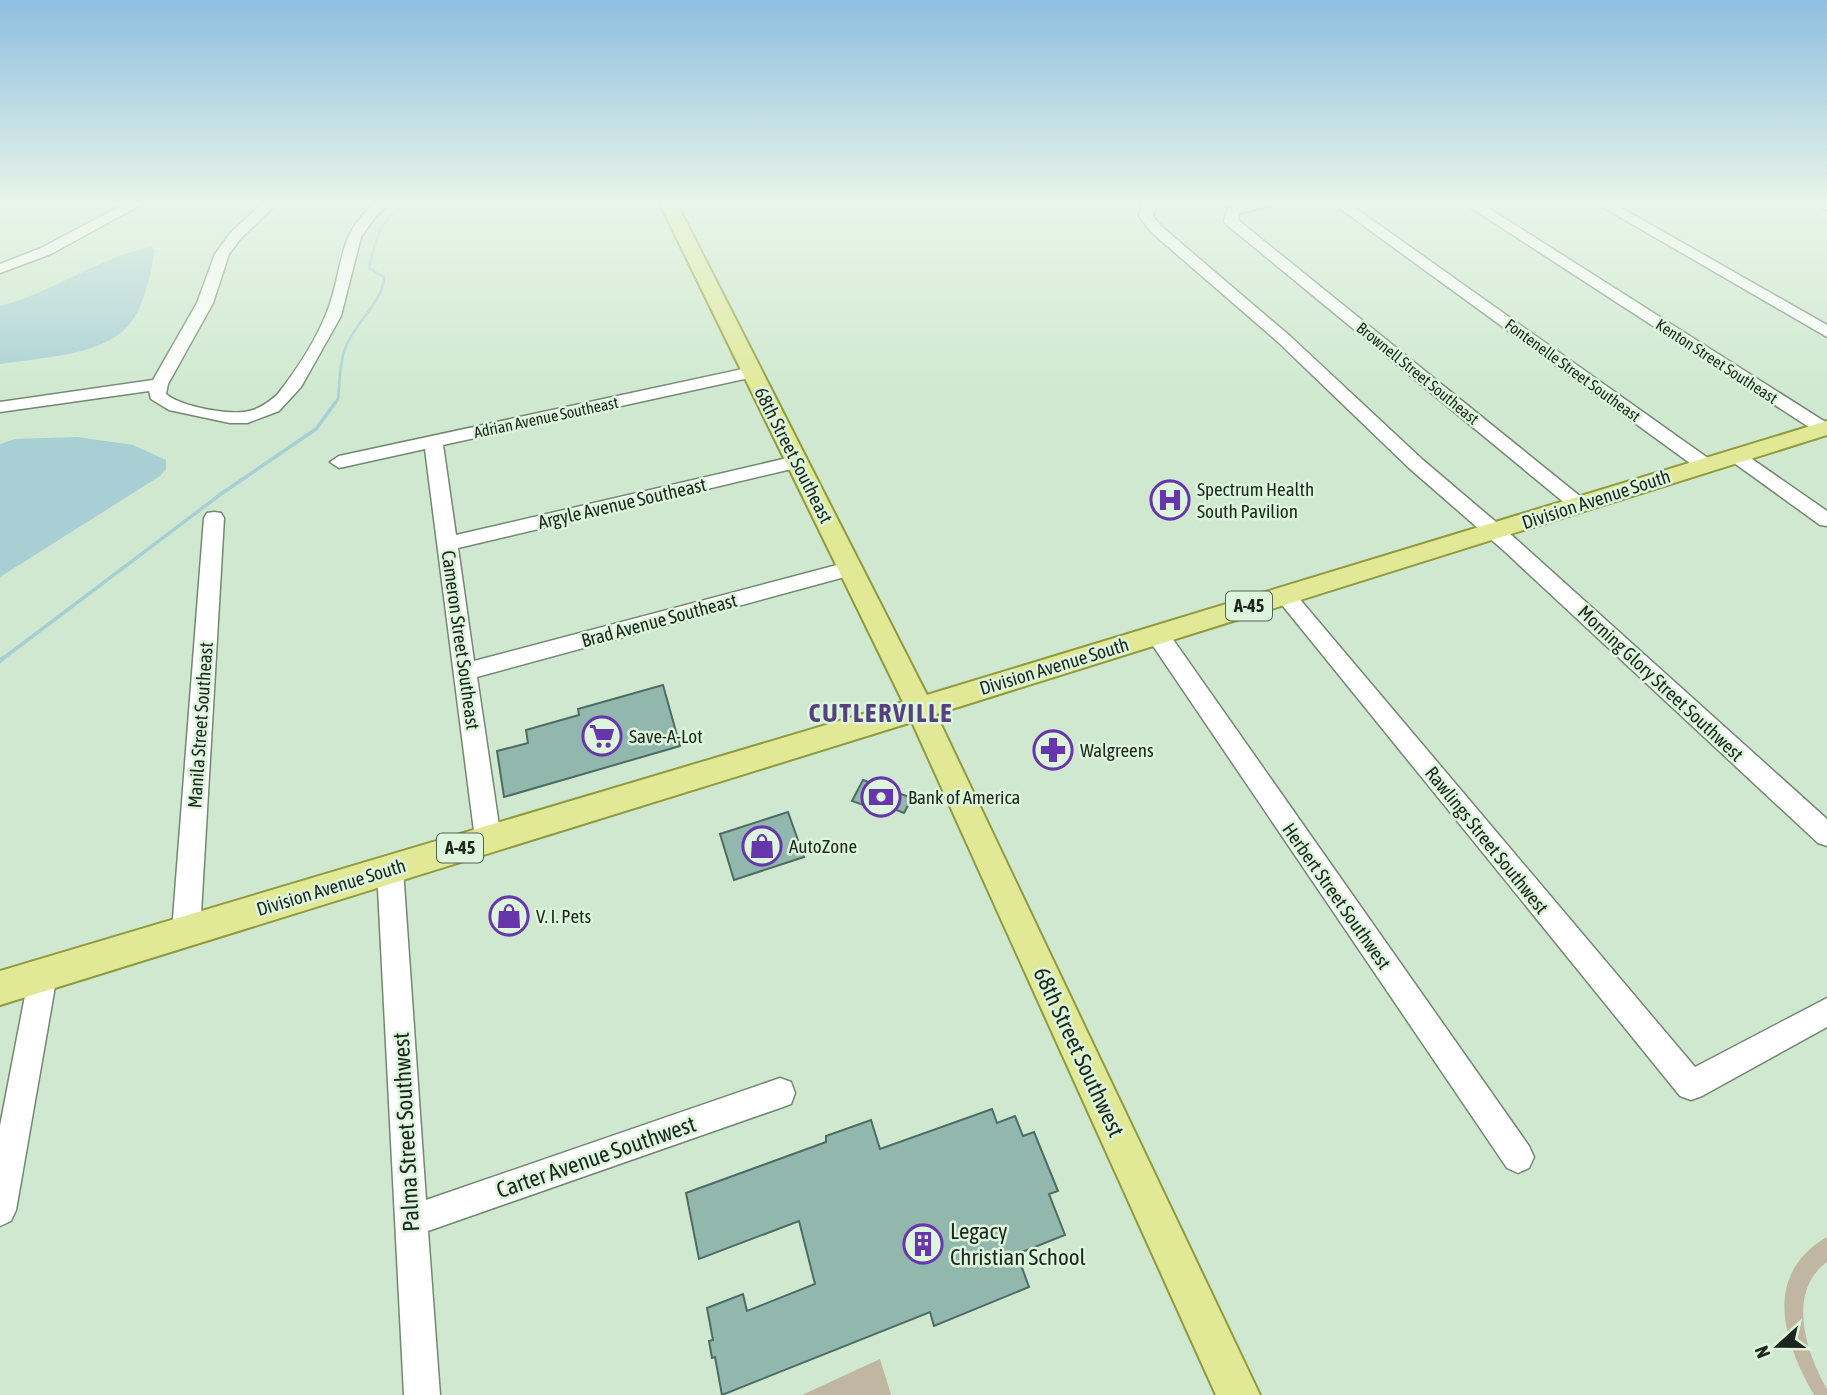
<svg xmlns="http://www.w3.org/2000/svg" width="1827" height="1395" viewBox="0 0 1827 1395" font-family="'Asap Condensed',sans-serif">
<style>
.green{fill:#c1b6a2}
.water{fill:#a7cfd4}
.lines{fill:none;stroke-linecap:round;stroke-linejoin:round}
.stream-far2{stroke:#a7cfd4;stroke-width:2.5}
.stream-far1{stroke:#a7cfd4;stroke-width:3.5}
.stream{stroke:#a7cfd4;stroke-width:4.5}
.building{fill:#92b7ac;stroke:#4b6d64;stroke-width:2}
.minor-casing{stroke:#728871;stroke-width:3}
.major-casing{stroke:#8f9b3e;stroke-width:4}
.minor{fill:#fff;fill-rule:evenodd}
.major{fill:#e1e996;fill-rule:evenodd}
.labels{text-anchor:middle;stroke-width:5;stroke-linejoin:round;paint-order:stroke}
.far-street-label{font-size:16px;fill:#1d271d;stroke:#dcf5dc}
.shield{fill:#dcf5dc;stroke:#566556;stroke-width:2}
.shield-label{font-size:18px;font-weight:bold;fill:#1d271d}
.street-label{font-size:19px;fill:#1d271d;stroke:#dcf5dc}
.poi-label{font-size:19px;fill:#1d271d;stroke:#dcf5dc;text-anchor:start}
.near-street-label{font-size:23px;fill:#1d271d;stroke:#dcf5dc}
.near-poi-label{font-size:23px;fill:#1d271d;stroke:#dcf5dc;text-anchor:start}
.district-label{font-size:26px;font-weight:bold;letter-spacing:2px;fill:#56417e;stroke:#dcf5dc}
</style>
<rect width="100%" height="100%" fill="#cfe8cf"/>
<path class="green" d="M1827 1237V1262C1786 1292 1806 1352 1827 1389V1395H1814C1783 1341 1762 1275 1827 1237Z
M880 1359 891 1395H802Z"/>
<path class="water" d="M151 247 155 250C151 272 144 309 128 326 102 356 37 358 0 364V306C53 293 98 257 151 247Z
M77 437 133 445 166 460V469L160 476 0 577V444L15 439Z"/>
<g class="lines">
<path class="stream-far2" d="M334 405 338 399C340 383 339 364 345 349 353 324 384 301 384 277L369 268C375 239 381 217 409 202"/>
<path class="stream-far1" d="M1 660 221 494 316 429 335 403"/>
<path class="stream" d="M0 661 3 658"/>
</g>
<path class="building" d="M663 685 680 746 504 797 497 751 528 743 526 730 579 715 578 709Z
M863 780 912 798 904 813 889 807 886 813 852 801Z
M788 812 804 857 734 880 720 834Z
M992 1109 997 1123 1015 1116 1023 1136 1034 1132 1058 1191 1049 1194 1065 1235 1017 1254 1029 1287 934 1326 930 1312 722 1395 715 1357 712 1358 709 1341 713 1340 707 1308 743 1294 747 1311 815 1284 799 1221 699 1259 686 1193 826 1142V1136L871 1120 880 1149Z"/>
<g class="lines">
<g class="minor-casing">
<path id="minor" d="M128 202H146L51 254 0 273V264L41 248Z
M264 202H279L241 238 229 254 213 303 168 384 166 394C181 407 234 417 253 410 262 407 270 401 277 395 296 371 316 340 327 312 344 269 336 233 377 202H393L376 216 361 237 341 316 301 387 279 411 247 423H230L169 410 151 399 149 391 0 412V402L153 380 197 303 215 254 231 232Z
M1143 202H1157L1153 216 1161 226 1290 336 1423 460 1516 539 1827 819V846L1818 843 1502 549 1409 468 1278 342 1151 232 1139 216Z
M1253 202H1280L1239 214 1238 220 1586 501 1589 505 1586 509H1572L1226 224 1224 221 1228 208Z
M1331 202H1347L1712 461 1714 465 1712 469H1698Z
M1462 202H1479L1827 423V434L1818 433Z
M1594 202H1611L1827 325V337Z
M1813 202H1827V210Z
M752 367 758 368 760 372 758 376 443 445 456 535 796 456 805 462 796 468 458 548 474 661 852 561 859 563 862 568 859 573 852 575 477 677 501 839 497 847 488 850 479 847 475 839 425 449 339 468 330 462 339 456Z
M1736 450 1742 452 1827 511V526L1820 525 1730 460 1727 456 1730 452Z
M214 512 221 513 224 518 200 931 196 940 186 943 176 940 172 931 204 518 207 513Z
M1285 588 1292 590 1695 1067 1827 998V1027L1702 1096 1691 1100 1680 1096 1278 600 1275 595 1278 590Z
M1157 626 1165 628 1529 1146 1534 1157 1529 1168 1518 1173 1507 1168 1149 640 1146 634 1149 628Z
M390 858 399 861 403 869 426 1200 780 1078 791 1082 795 1093 791 1104 780 1108 428 1231 440 1395H404L377 869 381 861Z
M43 962 53 966 57 975 16 1210 11 1221 0 1226V1126L29 975 33 966Z"/>
</g>
<g class="major-casing">
<path id="major" d="M659 202H676L927 695 1827 421V435L936 714 1260 1395H1216L912 722 0 1005V971L903 702Z"/>
</g>
<use href="#minor" class="minor"/>
<use href="#major" class="major"/>
</g>
<linearGradient id="sky" x2="0" y2="1"><stop stop-color="#8ebfe0"/><stop offset="0.51" stop-color="#e9f5e9"/><stop offset="1" stop-color="#e9f5e9" stop-opacity="0"/></linearGradient>
<rect width="1827" height="398" fill="url(#sky)"/>
<defs>
<g id="hospital-ring" transform="scale(2.0125)"><circle r="9.5" fill="#dcf5dc" stroke="#6736ad" stroke-width="1.5"/><path d="M-5-5h3v3.5h4V-5h3V5h-3V1.5h-4V5h-3Z" fill="#6736ad"/></g>
<g id="supermarket-ring" transform="scale(2.0125)"><circle r="9.5" fill="#dcf5dc" stroke="#6736ad" stroke-width="1.5"/><path d="M-6-5.5h2.5l.6 2H6L4.5 2H-2.5L-4.4-4H-6ZM-1.5 3.2a1.3 1.3 0 1 0 .1 0ZM3 3.2a1.3 1.3 0 1 0 .1 0Z" fill="#6736ad"/></g>
<g id="pharmacy-ring" transform="scale(2.0125)"><circle r="9.5" fill="#dcf5dc" stroke="#6736ad" stroke-width="1.5"/><path d="M-2-6h4v4h4v4h-4v4h-4v-4h-4v-4h4Z" fill="#6736ad"/></g>
<g id="bank-ring" transform="scale(2.0125)"><circle r="9.5" fill="#dcf5dc" stroke="#6736ad" stroke-width="1.5"/><path d="M-6-4H6V4H-6ZM0-2.3a2.3 2.3 0 1 0 0 4.6a2.3 2.3 0 1 0 0-4.6Z" fill="#6736ad"/></g>
<g id="shop-ring" transform="scale(2.0125)"><circle r="9.5" fill="#dcf5dc" stroke="#6736ad" stroke-width="1.5"/><path d="M-5-2.5h2.3a2.7 3.5 0 0 1 5.4 0H5L5.5 6h-11ZM-1.5-2.5h3a1.5 2.3 0 0 0-3 0Z" fill="#6736ad"/></g>
<g id="building-ring" transform="scale(2.0125)"><circle r="9.5" fill="#dcf5dc" stroke="#6736ad" stroke-width="1.5"/><path d="M-4-6H4V6H1V3H-1V6H-4ZM-2.5-4.3h1.7v1.8h-1.7ZM.8-4.3h1.7v1.8H.8ZM-2.5-1h1.7V.8h-1.7ZM.8-1h1.7V.8H.8Z" fill="#6736ad"/></g>
</defs>
<g fill-rule="evenodd">
<use href="#hospital-ring" x="1170" y="500"/>
<use href="#supermarket-ring" x="602" y="736"/>
<use href="#pharmacy-ring" x="1053" y="750"/>
<use href="#bank-ring" x="881" y="797"/>
<use href="#shop-ring" x="762" y="846"/>
<use href="#shop-ring" x="509" y="916"/>
<use href="#building-ring" x="923" y="1244"/>
</g>
<g class="labels">
<g class="far-street-label">
<text transform="translate(1717 361) rotate(33)" y="6">Kenton Street Southeast</text>
<text transform="translate(1573 370) rotate(36)" y="6">Fontenelle Street Southeast</text>
<text transform="translate(1418 373) rotate(39)" y="6">Brownell Street Southeast</text>
<text transform="translate(546 417) rotate(-12)" y="6">Adrian Avenue Southeast</text>
</g>
<g class="shield">
<rect x="1226" y="591.5" width="46" height="29" rx="5"/>
<rect x="437" y="833.5" width="46" height="29" rx="5"/>
</g>
<g class="shield-label">
<text x="1249" y="612">A-45</text>
<text x="460" y="854">A-45</text>
</g>
<g class="street-label">
<text transform="translate(794 455) rotate(63)" y="7">68th Street Southeast</text>
<text transform="translate(1596 499) rotate(-18)" y="7">Division Avenue South</text>
<text transform="translate(622 503) rotate(-13)" y="7">Argyle Avenue Southeast</text>
<text transform="translate(659 620) rotate(-15)" y="7">Brad Avenue Southeast</text>
<text transform="translate(461 640) rotate(82)" y="7">Cameron Street Southeast</text>
<text transform="translate(1054 666) rotate(-17)" y="7">Division Avenue South</text>
<text transform="translate(1661 683) rotate(43)" y="7">Morning Glory Street Southwest</text>
<text transform="translate(200 725) rotate(-86)" y="7">Manila Street Southeast</text>
<text transform="translate(1487 840) rotate(51)" y="7">Rawlings Street Southwest</text>
<text transform="translate(331 887) rotate(-17)" y="7">Division Avenue South</text>
<text transform="translate(1337 896) rotate(55)" y="7">Herbert Street Southwest</text>
</g>
<g class="poi-label">
<text x="1197" y="496">Spectrum Health<tspan x="1197" dy="22">South Pavilion</tspan></text>
<text x="629" y="743">Save-A-Lot</text>
<text x="1080" y="757">Walgreens</text>
<text x="908" y="804">Bank of America</text>
<text x="789" y="853">AutoZone</text>
<text x="536" y="923">V. I. Pets</text>
</g>
<g class="near-street-label">
<text transform="translate(1079 1052) rotate(65)" y="8">68th Street Southwest</text>
<text transform="translate(406 1132) rotate(-93)" y="8">Palma Street Southwest</text>
<text transform="translate(596 1157) rotate(-19)" y="8">Carter Avenue Southwest</text>
</g>
<g class="near-poi-label">
<text x="950" y="1239">Legacy<tspan x="950" dy="26">Christian School</tspan></text>
</g>
<g class="district-label">
<text x="881" y="722">CUTLERVILLE</text>
</g>
</g>
<g transform="translate(1778 1346) rotate(249)" stroke="#dcf5dc" stroke-width="5" paint-order="stroke">
<path d="M0-5L12 26L0 18L-12 26Z" fill="#1d271d"/>
<text y="-10" font-size="19" font-weight="bold" text-anchor="middle" fill="#1d271d">N</text>
</g>
</svg>
